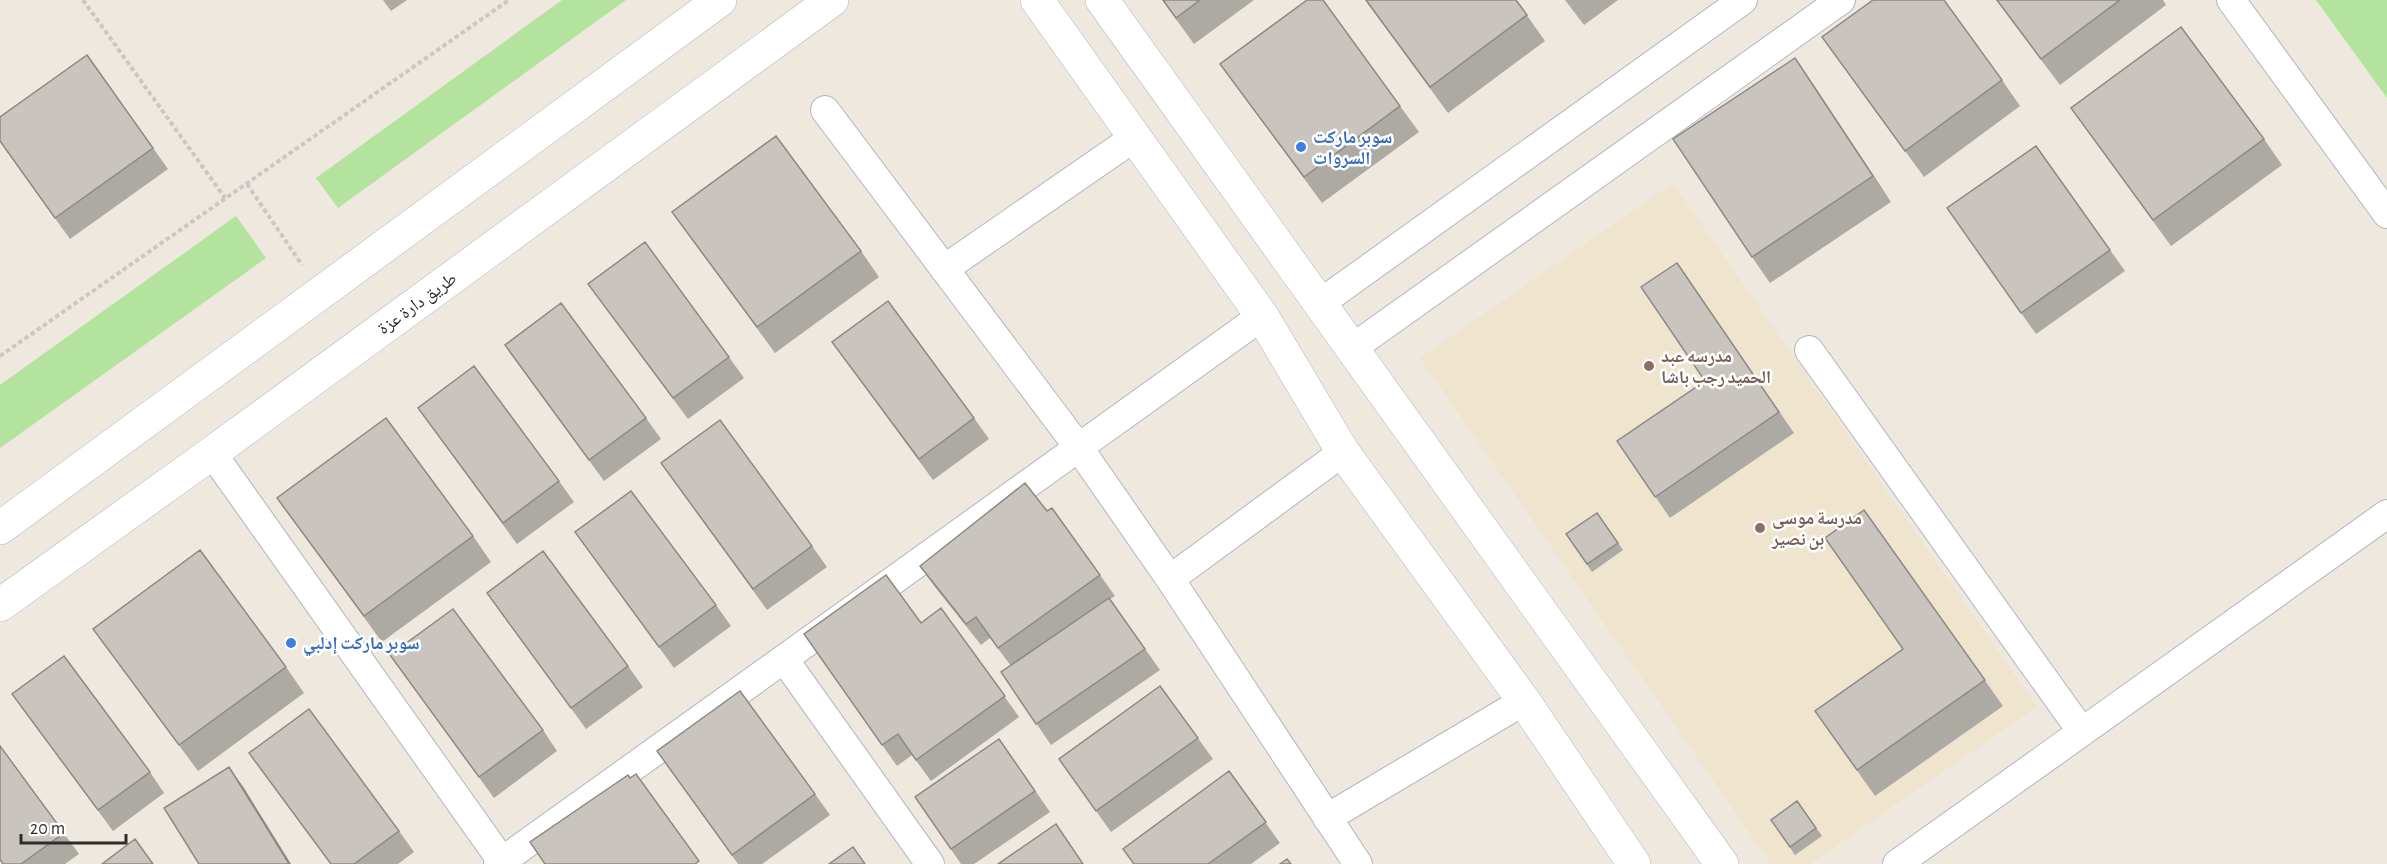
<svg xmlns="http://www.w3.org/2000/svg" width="2387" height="864" viewBox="0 0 2387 864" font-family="'Alegreya Sans','Noto Naskh Arabic',sans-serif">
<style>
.education{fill:#efe5cf;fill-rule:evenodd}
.green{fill:#b4e39d}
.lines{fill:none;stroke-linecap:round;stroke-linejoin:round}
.street-casing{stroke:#b2b5bf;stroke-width:30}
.secondary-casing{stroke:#b2b5bf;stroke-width:34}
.path{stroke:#c8c8c8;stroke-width:4;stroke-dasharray:4.5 3;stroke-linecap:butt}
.street{stroke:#fff;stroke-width:28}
.secondary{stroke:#fff;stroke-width:33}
.wall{fill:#ada9a3}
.shaded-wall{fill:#8d8985}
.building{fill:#c9c4be;stroke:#8d8985;stroke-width:1.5}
.shop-dot{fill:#3f7fe0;stroke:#fff;stroke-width:2}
.education-dot{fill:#8d6e63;stroke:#fff;stroke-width:2}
.labels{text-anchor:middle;stroke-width:5;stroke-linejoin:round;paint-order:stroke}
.shop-label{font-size:18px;font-weight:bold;fill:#366cbe;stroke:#fff;text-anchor:start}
.street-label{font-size:18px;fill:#2c2c2c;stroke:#fff}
.education-label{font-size:18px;font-weight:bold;fill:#785e54;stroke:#fff;text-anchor:start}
</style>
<rect width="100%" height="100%" fill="#eee8df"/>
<path class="education" d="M1673 183 2037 707 1810 864H1771L1420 358ZM1603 521 1623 550 1592 571Z"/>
<path class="green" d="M562 0H626L338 208 316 178Z
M2316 0H2387V98Z
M236 216 266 258 0 448V385Z"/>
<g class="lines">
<g class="street-casing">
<path id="street" d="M2231 0 2387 214
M825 110 1079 448 1170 579 1358 864
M944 269 1135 137
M1319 304 1743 0
M1351 349 1841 0
M1809 350 2082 732
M212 453 504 864
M1170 579 1343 452
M784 659 930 864
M1327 818 1524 701
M498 864 1262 316
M1897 864 2387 514"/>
</g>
<g class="secondary-casing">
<path id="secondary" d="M1037 0 1262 316 1343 452 1524 701 1634 864
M1102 0 1722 864
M0 528 720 0
M0 605 212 453 832 0"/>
</g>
<path class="path" d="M83 0 225 198
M247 184 302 265
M0 356 509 0"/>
<use href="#street" class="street"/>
<use href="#secondary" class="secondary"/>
</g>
<path class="wall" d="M383 0H407L391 11Z
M1162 0H1254L1194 44Z
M1365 0H1516L1545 41 1448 113Z
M1565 0H1618L1584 25Z
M1996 0H2163L2166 5 2060 85Z
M1822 37 2002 80 2020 106 1924 177Z
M87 55 168 169 70 239 0 142Z
M1795 58 1891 202 1770 283 1752 257Z
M1220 64 1400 106 1419 132 1322 203Z
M2071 108 2264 139 2282 165 2171 246Z
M2036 146 2125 271 2036 334 1947 208Z
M672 212 861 251 879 277 775 353Z
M1677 263 1794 433 1670 518 1617 441 1705 381Z
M588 284 729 357 744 378 688 419Z
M832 342 974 418 989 439 933 480Z
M505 345 646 418 661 439 604 481Z
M418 408 559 481 574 502 517 544Z
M661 463 812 546 827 567 767 610Z
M277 498 473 536 491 562 382 642Z
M1052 508 1115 596 1110 599 1160 670 1051 745 1001 672 1011 666 990 638 981 645 935 587 920 566 1047 511Z
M1864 510 2003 706 1875 796 1815 711 1903 649Z
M1597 513 1623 550 1592 572 1566 534Z
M575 532 716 605 731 626 674 668Z
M487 593 628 666 643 687 586 729Z
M941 608 1019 717 931 781 912 755 897 766 804 634 921 623Z
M93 629 286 667 304 693 198 771Z
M390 655 543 730 557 751 494 798Z
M1160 686 1213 759 1111 832 1059 759Z
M12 694 150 772 164 793 113 831Z
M999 739 1050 812 974 864H961L915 797Z
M0 746 79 854 65 864H3L0 860Z
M249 753 399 831 414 852 398 864H331Z
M1229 771 1280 843 1251 864H1133Z
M672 772 815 794 830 815 762 864H738Z
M1797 801 1822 836 1795 855 1771 820Z"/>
<path class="shaded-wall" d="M1795 58 1813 84 1891 202 1873 176Z
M229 767 244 788 291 864H289Z"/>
<path class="building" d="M1163 0H1200L1176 18Z
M1307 0H1323L1400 106 1304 177 1220 64Z
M1366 0H1516L1527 15 1430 87Z
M1873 0H1944L2002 80 1905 151 1822 37Z
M1997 0H2120L2041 59Z
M2181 27 2264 139 2153 220 2071 108Z
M87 55 153 148 55 218 0 141V117Z
M1795 58 1873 176 1752 257 1673 139Z
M776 136 861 251 757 327 672 212Z
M2036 146 2110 250 2021 313 1947 208Z
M645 242 729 357 673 398 588 284Z
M1677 263 1779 412 1655 497 1617 441 1705 381 1641 287Z
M888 301 974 418 919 459 832 342Z
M561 303 646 418 589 460 505 345Z
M474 366 559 481 503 523 418 408Z
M386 418 473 536 364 616 277 498Z
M720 420 812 546 753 589 661 463Z
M1025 483 1047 511 1052 508 1100 575 998 648 976 617 966 624 920 566Z
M631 491 716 605 659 647 575 532Z
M1864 510 1985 680 1857 770 1815 711 1903 649 1825 538Z
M1597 513 1618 543 1587 564 1566 534Z
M200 550 286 667 179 745 93 629Z
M543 551 628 666 571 708 487 593Z
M886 575 921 623 941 608 1005 696 916 760 898 734 882 745 804 634Z
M1109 598 1145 649 1036 724 1001 672Z
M453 609 543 730 479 777 390 655Z
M64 656 150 772 98 810 12 694Z
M1160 686 1198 738 1096 811 1059 759Z
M740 691 815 794 732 855 657 751Z
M309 709 399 831 354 864H331L249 753Z
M999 739 1035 791 951 849 915 797Z
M0 746 64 833 21 864H3L0 859Z
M229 767 289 864H199L164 808Z
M1229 771 1266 822 1208 864H1134L1123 849Z
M636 774 699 861 695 864H545L530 842 628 775 630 778Z
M1797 801 1816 828 1790 847 1771 820Z
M1056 824 1083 864H998Z
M135 839 153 864H102Z
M853 847 865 864H829Z
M1287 859 1291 864H1280Z"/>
<g class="shop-dot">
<circle cx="1301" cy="147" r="6"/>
<circle cx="291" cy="643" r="6"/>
</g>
<g class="education-dot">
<circle cx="1649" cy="366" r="6"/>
<circle cx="1760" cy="528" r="6"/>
</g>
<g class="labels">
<g class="shop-label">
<text x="1313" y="143">سوبر ماركت<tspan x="1313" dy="21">السروات</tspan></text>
<text x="303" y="649">سوبر ماركت إدلبي</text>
</g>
<g class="street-label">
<text transform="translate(417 303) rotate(-36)" y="6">طريق دارة عزة</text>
</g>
<g class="education-label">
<text x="1661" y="362">مدرسه عبد<tspan x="1661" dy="21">الحميد رجب باشا</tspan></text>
<text x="1772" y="524">مدرسة موسى<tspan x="1772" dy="21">بن نصير</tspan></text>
</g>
</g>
<path d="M21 834v9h105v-9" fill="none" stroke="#2c2c2c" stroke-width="3"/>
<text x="30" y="834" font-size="18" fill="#2c2c2c" stroke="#ffffff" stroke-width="4.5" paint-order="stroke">20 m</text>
</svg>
